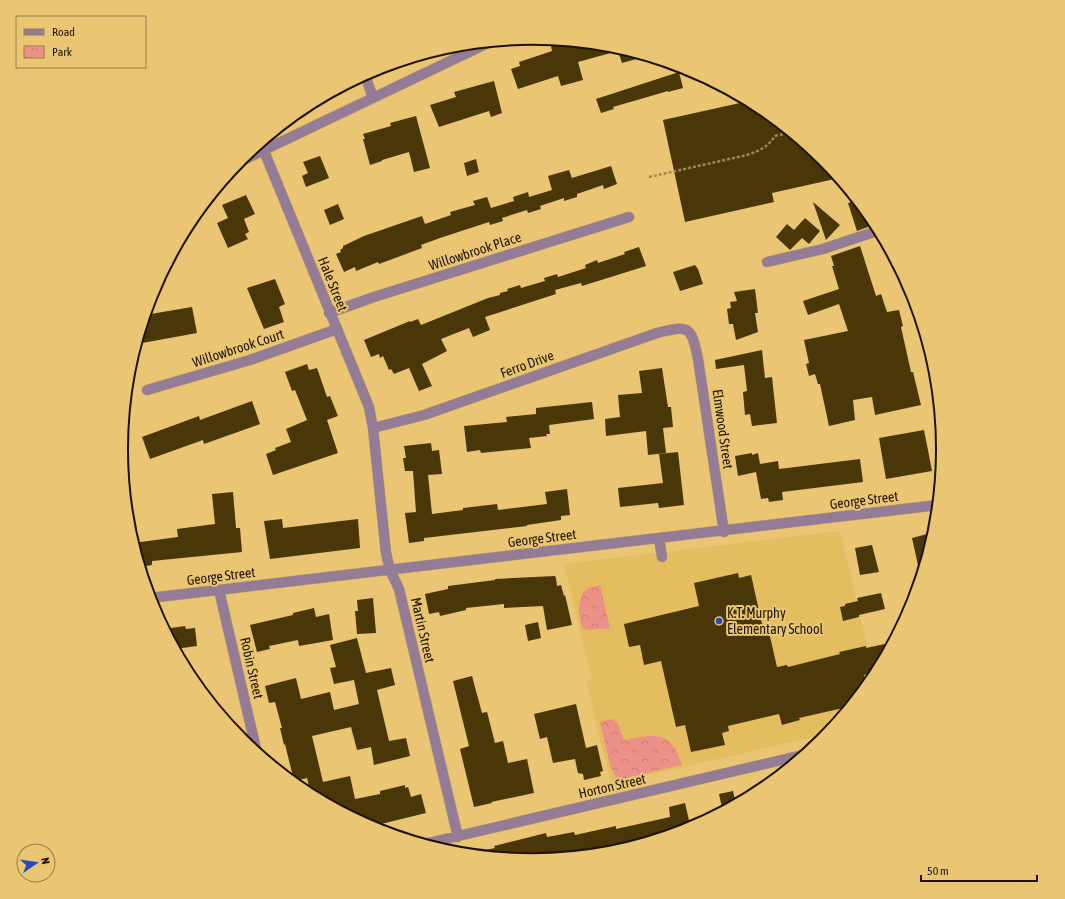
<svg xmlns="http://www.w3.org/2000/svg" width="1065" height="899" viewBox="0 0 1065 899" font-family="'Asap Condensed',sans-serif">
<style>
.built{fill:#e5bd61}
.park{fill:url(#park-crowns)}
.building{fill:#4a3708}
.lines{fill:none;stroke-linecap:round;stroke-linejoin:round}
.minor-casing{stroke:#c5a55e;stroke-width:11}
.path{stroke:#a2874b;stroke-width:2.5;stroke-dasharray:3 2;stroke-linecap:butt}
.minor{stroke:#957c96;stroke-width:10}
.poi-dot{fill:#274bba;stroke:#eac573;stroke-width:1.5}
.labels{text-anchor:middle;stroke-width:4;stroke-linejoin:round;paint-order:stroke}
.street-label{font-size:14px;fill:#1e1400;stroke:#eac573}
.poi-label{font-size:14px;fill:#1e1400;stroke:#eac573;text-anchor:start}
.rim{fill:none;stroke:#1e1400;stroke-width:2}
</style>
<defs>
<pattern id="park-crowns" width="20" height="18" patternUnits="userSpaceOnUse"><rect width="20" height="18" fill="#eb9188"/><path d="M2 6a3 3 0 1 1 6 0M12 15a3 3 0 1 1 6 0" fill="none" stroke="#c97c74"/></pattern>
</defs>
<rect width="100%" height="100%" fill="#eac573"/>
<path class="built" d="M840 531 875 678 830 733 611 784 586 681 592 680 564 564Z"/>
<path class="park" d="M600 585 610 628 588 630 583 628C578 618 576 597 587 589 590 587 596 586 600 585Z
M612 719C620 723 621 732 623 740 654 735 671 728 682 765L617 780 610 765 600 722Z"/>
<path class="building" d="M566 41 613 46 647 56 622 63 618 51 578 62 583 80 561 86 558 76 518 89 511 69 520 66 519 62 552 51 551 46Z
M679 72 683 88 668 92V91L613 107 614 109 601 113 596 99Z
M494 81 502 113 491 117 489 111 439 127 430 105 456 97 454 92Z
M749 101 761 107 824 159 839 178 772 193 774 202 685 222 663 120Z
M416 116 430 168 414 172 409 152 382 160V161L370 165 363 139H365L363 134 391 126 390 123Z
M320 156 329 178 306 187 302 176 308 173 303 162Z
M476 159 479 172 467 176 464 163Z
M611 166 617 184 604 189 603 185 577 194V197L564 201V198L540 206 541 209 528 213 527 210 502 218 503 221 490 225 489 222 440 238 421 245 422 248 379 264 378 262 356 271 355 267 344 272 336 254 341 252 340 250 343 248V246L364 236 422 216 425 224 451 215 450 212 475 205 473 201 487 197 491 208 514 201 513 197 528 192 529 197 552 190 548 176 569 170 572 178Z
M246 195 255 214 244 219 249 232 245 234 248 239 228 248 217 223 228 218 222 205Z
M858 200 876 224 857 231 848 203Z
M813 202 840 225 826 240Z
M338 204 344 219 330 225 324 210Z
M805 218 820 231 809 244 802 238 790 250 776 237 787 224 794 230Z
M860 246 876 296 881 294 887 312 899 310 903 326 901 327 911 372H913L921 405 875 415 872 397 853 400 855 420 829 426 820 384H818L815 374 809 376 806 364 809 363 804 340 848 331 839 304 808 315 803 301 839 289 832 266H834L831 256Z
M639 247 646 266 582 286 581 283 555 290 556 294 485 317 490 330 473 337 469 328 441 339 447 351 422 364 432 386 419 391 409 368 394 374 391 369 389 370 383 356 380 358 379 354 371 357 364 340 410 321V322L418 319 421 325 488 298 500 295V293L508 291 507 289 520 285 521 288 545 281 544 278 557 274 558 277 586 268 585 265 597 260 598 263 625 254 624 252Z
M695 265 698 269 703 284 680 291 673 272Z
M275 279 285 304 279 307 284 322 264 329 247 288Z
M755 289 758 313H755L758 332 736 340 733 324H729L727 309 731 308 730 302 737 301 734 292Z
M192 307 197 333 137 344 145 315Z
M762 350 765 378 772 377 777 423 752 426 750 414 745 415 743 392 747 391 744 365 716 369 715 360Z
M307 364 309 370 317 368 327 397 330 396 338 416 327 420 338 453 273 475 266 454 276 450 275 448 291 442 286 429 307 420 295 390 292 391 285 372Z
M662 368 668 407H671L673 427 663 428 666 453 648 455 646 431 606 436 605 419 620 417 618 395 642 393 639 371Z
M252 401 260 424 204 444 203 440 150 459 142 437 199 416 200 420Z
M592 402 594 419 549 425 550 434H546L547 436 529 438 531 448 481 453 480 450 467 452 464 426 507 422 506 417 536 414V408Z
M924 430 932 471 886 479 879 438Z
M431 443 432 451 439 450 442 474 428 475 432 514 463 510V508L497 504 498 510 547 504 545 492 567 489 570 515 561 516V520L527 525V526L424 538V541L409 543 405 513 416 512 413 471H405L403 458H406L404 446Z
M678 452 684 505 659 508 658 503 620 507 618 488 663 483 659 454Z
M752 453V455L758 453 760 464 778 461 779 469 860 459 863 482 782 492 783 500 769 502 768 498 761 499 756 472 738 476 735 456Z
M233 492 236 528H240L242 552 152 561V565L140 567 133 543 178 537 177 529 215 524 212 494Z
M282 519 283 528 358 519 360 548 270 559 264 521Z
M935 532 934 537 921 579 912 538Z
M872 545 879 572 860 575 855 548Z
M738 573 739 578 751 575 764 633 769 632 777 667 787 665 788 667 840 654 839 652 866 646V648L894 642 878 672 864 675 867 687 852 706 799 718 800 720 782 725 779 714 728 726 729 731 722 733 725 745 691 752 685 725 676 727 661 661 644 665 640 645 629 647 624 624 699 606 694 583Z
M555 576 556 578 557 586 561 585 564 596 565 595 572 625 547 630 543 606 504 608V604L466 608V610L440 616 439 612 429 614 425 594 448 589V586L495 580V579Z
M881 593 885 609 859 615V617L843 621 840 607 845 606V604L858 601 857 598Z
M373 598 376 633 357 634 355 611H358L357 600Z
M314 608 316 617 329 614 333 640 299 646 298 640 269 646 270 649 257 652 250 625 293 615V613Z
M538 622 541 638 528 641 525 625Z
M185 626 186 629 195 628 197 646 175 649 165 631H171V628Z
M357 638 366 673 391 668 395 685 377 690 389 741 406 738 410 756 374 765 371 747 357 750 351 727 312 736 323 782 350 776 355 799 380 794V791L405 785V788L408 787 411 797 421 794 426 813 369 827 311 795 307 778 294 781 285 744 284 745 280 728H282L275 702 269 703 265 686 296 678 301 699 330 692 334 710 359 704 354 680 334 684 330 668 336 667 330 645Z
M472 676 482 713 487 712 495 743 503 741 508 763 527 759 534 793 491 802 492 803 474 807 460 749 469 746 453 681Z
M576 704 586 748 597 745 603 771 600 772 601 776 584 780 583 774 578 773 575 759 553 763 547 737 540 739 534 714Z
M733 791 736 805 723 812 719 794Z
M685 803 691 829 613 853 532 861 472 855V853L495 848 494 846 546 833 547 837 574 832 575 835 616 826V829L670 817 669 807Z"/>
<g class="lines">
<g class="minor-casing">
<path id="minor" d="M365 75 373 98
M264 151 369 407 373 428 386 553 390 570 399 589 458 837
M239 162 490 42
M767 262 823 249 880 230
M329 313 374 297 629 217
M147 390 250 360 337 329
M373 428 424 415 657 333C690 325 691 326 698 359L724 532
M659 538 662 557
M219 590 257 753
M150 598 938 505
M424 844 807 754"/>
</g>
<path class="path" d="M649 177 747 155C759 151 768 147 775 136L792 132"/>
<use href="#minor" class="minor"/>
</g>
<circle class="poi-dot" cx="719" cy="621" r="4"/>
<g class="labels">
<g class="street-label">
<text transform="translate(475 251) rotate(-18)" y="5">Willowbrook Place</text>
<text transform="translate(333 284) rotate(68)" y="5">Hale Street</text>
<text transform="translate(238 348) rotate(-18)" y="5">Willowbrook Court</text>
<text transform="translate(527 364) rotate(-20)" y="5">Ferro Drive</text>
<text transform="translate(723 429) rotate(82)" y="5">Elmwood Street</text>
<text transform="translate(864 500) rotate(-7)" y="5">George Street</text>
<text transform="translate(542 538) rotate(-7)" y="5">George Street</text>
<text transform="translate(221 576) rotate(-7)" y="5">George Street</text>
<text transform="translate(423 630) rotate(77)" y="5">Martin Street</text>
<text transform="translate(252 668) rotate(77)" y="5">Robin Street</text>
<text transform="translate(612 786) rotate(-13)" y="5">Horton Street</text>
</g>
<g class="poi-label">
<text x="727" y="618">K.T. Murphy<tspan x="727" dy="16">Elementary School</tspan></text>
</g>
</g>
<path d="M0 0H1065V899H0ZM128 449a404 404 0 1 1 808 0a404 404 0 1 1-808 0Z" fill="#eac573" fill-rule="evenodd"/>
<path class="rim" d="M128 449a404 404 0 1 1 808 0a404 404 0 1 1-808 0Z"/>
<rect x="16" y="16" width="130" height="52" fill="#eac573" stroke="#987e45"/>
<rect x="24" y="29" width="20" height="6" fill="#957c96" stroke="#987e45"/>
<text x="52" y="36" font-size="12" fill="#1e1400">Road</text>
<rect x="24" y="46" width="20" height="12" fill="url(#park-crowns)" stroke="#987e45"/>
<text x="52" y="56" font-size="12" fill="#1e1400">Park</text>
<g transform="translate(36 863) rotate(77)"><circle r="19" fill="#eac573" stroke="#987e45"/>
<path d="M0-3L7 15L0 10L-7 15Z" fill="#274bba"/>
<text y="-6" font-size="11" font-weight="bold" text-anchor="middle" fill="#1e1400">N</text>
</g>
<path d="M921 875v6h116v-6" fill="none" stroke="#1e1400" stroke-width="2"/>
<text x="927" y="875" font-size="12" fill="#1e1400" stroke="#eac573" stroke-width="3" paint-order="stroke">50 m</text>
</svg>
